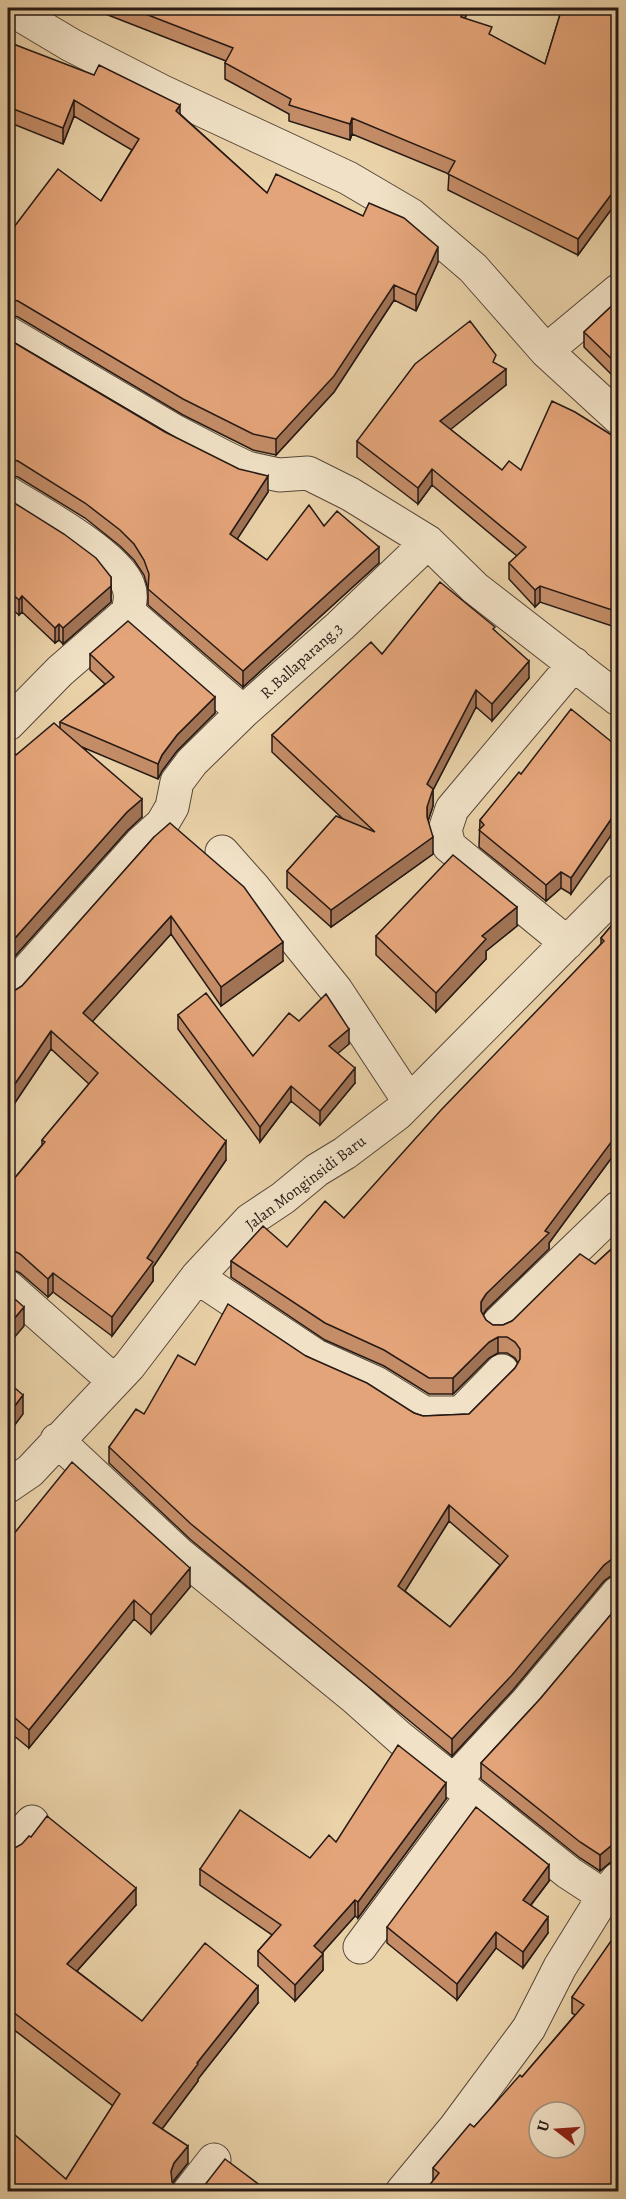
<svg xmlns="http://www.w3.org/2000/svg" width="626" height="2199" viewBox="0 0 626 2199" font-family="Alegreya,serif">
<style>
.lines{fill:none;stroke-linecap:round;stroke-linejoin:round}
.street-casing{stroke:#574739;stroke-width:35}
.street{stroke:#f1e2c7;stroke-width:33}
.wall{fill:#c48d68;stroke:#261914;stroke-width:1.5;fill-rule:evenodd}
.shaded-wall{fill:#a07355;stroke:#261914;stroke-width:1.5}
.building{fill:#e4a479;stroke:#261914;stroke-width:1.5;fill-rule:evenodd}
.labels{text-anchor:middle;stroke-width:4.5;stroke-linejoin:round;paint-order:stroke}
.street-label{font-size:16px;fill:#261914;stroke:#f1e2c7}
</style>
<rect width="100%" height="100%" fill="#ead2a9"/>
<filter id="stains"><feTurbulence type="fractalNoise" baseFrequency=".00333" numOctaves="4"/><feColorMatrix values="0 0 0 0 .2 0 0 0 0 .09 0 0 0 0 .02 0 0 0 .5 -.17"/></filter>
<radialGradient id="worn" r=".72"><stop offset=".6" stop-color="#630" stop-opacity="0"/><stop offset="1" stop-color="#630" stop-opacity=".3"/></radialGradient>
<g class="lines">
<g class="street-casing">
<path id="street" d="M9 8 71 45 161 91 348 178 411 215 473 268 546 351 618 417
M8 333 174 431 226 458 247 468 279 475 308 473 350 494 428 542 475 588 618 699
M546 351 618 291
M8 493C37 511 116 554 128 585 132 595 130 602 128 612L243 712
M8 724 60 671 128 612
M222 852 254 888 336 990 409 1101
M567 943 449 846 445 830 452 809 574 664
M8 992 141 843 162 824 172 807 177 782 192 762 243 712 340 626 428 542
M197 1277 316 1356 376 1383 424 1413H461L502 1371
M8 1287 114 1381
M499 1323 618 1208
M57 1440 179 1554 354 1697 400 1738 569 1873 604 1896
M8 1486 30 1471 129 1366 197 1277 250 1220 283 1198 317 1170 345 1153 398 1113 618 891
M453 1782 526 1703 618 1593
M8 1849 32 1822
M360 1947 472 1796
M189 2192 214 2160
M402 2192 455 2128 529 2028 560 1967 604 1896 618 1879"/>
</g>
<use href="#street" class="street"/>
</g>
<path class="wall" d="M90 8H468L465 19 492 36 545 64 562 8H561H618V211L613 207 578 255 448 190 449 174 352 134 350 140 289 121V114L225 79V63L226 61Z
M8 42 180 114 267 193 438 262 416 311 394 300 334 392 276 455 253 450 183 415 18 317 8 314V224L14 227 101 201 132 150 74 116 63 144 8 122Z
M618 300 617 380 584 347V332Z
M8 339 268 492 237 539 267 560 324 526 379 563 243 687 148 605V589L144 575 134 560 120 546 85 518 18 477 8 475Z
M496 364 506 385 450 429 502 470H521L618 439V628L540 602 535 607 509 579V563L517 556 432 485 418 504 357 457V441Z
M8 499 111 577V602L63 644 59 640 55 643 22 612 19 615 8 606Z
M495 631 529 678 492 721 476 707 433 790V806L428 821 433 854 331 927 287 888V871L343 819 272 752V735L382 654Z
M90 654 215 713 177 751 162 771 158 779 82 747 142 817 127 831 8 964V748L16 755 60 728V722L105 684 90 670Z
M618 747 571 894 561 888 546 901 479 847 480 820 521 774Z
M154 837 283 961 221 1006 171 934 92 1021 226 1160 153 1267V1281L112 1336 53 1292 48 1297 20 1273 12 1269H8V1186L42 1145V1140L89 1084 51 1049 8 1113V991H14L22 986Z
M618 918V1149L549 1243V1249L486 1310 483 1315 486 1320 493 1325H503L512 1321 595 1264 618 1243V1575H612L604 1581 512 1691 452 1756 191 1540 109 1463V1447L195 1365 306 1356 414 1413 423 1416 469 1414 515 1368 518 1363 515 1358 507 1353H498L489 1358 453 1394H429L384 1366 325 1340 231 1277V1261L287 1247 344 1218 601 944V938ZM449 1521 500 1565 450 1627 405 1591Z
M517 926 486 951V959L436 1012 376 955V936Z
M178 1015 253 1056 299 1021 349 1044 337 1053 355 1083 320 1125 291 1101 260 1142 178 1029Z
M8 1541 190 1587 151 1634 134 1619 29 1748 8 1731Z
M618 1606V1861H612L600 1871 580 1858 481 1779V1763L540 1699Z
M446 1799 358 1918 355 1916 322 1953 323 1970 295 2001 258 1966V1951L272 1935 200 1885V1869L310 1858 336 1842Z
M8 1849 136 1905 77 1971 142 2021 258 2003 198 2079V2081L162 2129 188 2163 173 2183 178 2190 66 2179 113 2106 13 2029Z
M549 1881 531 1905 548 1933 523 1968 496 1948 457 2000 387 1943V1927Z
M618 1946V2192L433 2181V2168L474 2127 522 2077 575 2015 572 2013V1997Z"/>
<path class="shaded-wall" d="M464 8H468L461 33V17Z
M74 100V116L63 144V128Z
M180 105V120L176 111Z
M352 118V134L350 140V124Z
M613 192V207L578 255V239Z
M438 247V262L416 311V295Z
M394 285V300L334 392 276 455V439Z
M618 362V378L617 380V364Z
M506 369V385L440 438V421Z
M8 459H9V474L8 475Z
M432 469V485L418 504V488Z
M268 476V492L230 550V534Z
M379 547V563L243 687V671Z
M111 586V602L63 644V628Z
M540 586V602L535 607V590Z
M22 596V612L19 615V600Z
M59 624V640L55 643V628Z
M529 661V678L492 721V704Z
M476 690V707L433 790V806L427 824V834V784Z
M215 697V713L177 751 162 771 158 779V764L162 755 177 735Z
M142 799V817L127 831 8 964V946L127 812Z
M618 809V825L571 894V878Z
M433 837V854L331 927V910Z
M561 872V888L546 901V885Z
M517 907V926L486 951V959L436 1012V993L482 936Z
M171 916V934L83 1032V1013Z
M283 942V961L221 1006V987Z
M349 1029V1044L329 1061V1046Z
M51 1031V1049L8 1113V1094Z
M355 1068V1083L320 1125V1111Z
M291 1086V1101L260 1142V1127Z
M618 1133V1149L549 1243V1249L486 1310 481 1318V1302L486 1294Z
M226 1141V1160L153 1267V1281L112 1336V1317L147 1258Z
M53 1273V1292L48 1297V1279Z
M24 1307V1326L8 1345V1326Z
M498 1337V1353L489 1358 453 1394V1378L489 1342Z
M23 1395V1414L8 1434V1415Z
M449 1505V1521L398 1602V1586Z
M612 1559V1575L604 1581 512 1691 452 1756V1739L604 1565Z
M190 1568V1587L151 1634V1615Z
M134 1600V1619L29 1748V1730Z
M446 1783V1799L358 1918V1902Z
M612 1845V1861L600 1871V1855Z
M549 1865V1881L523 1915V1900Z
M136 1888V1905L67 1982V1964Z
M355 1900V1916L314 1962V1946Z
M548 1917V1933L523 1968V1952Z
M496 1932V1948L457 2000V1984Z
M323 1954V1970L295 2001V1985Z
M258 1986V2003L198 2079V2081L153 2141V2123L197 2063Z
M13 2012V2029L8 2036V2018Z
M188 2146V2163L174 2180 171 2189V2171L174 2163Z"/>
<path class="building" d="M130 8H464L461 17 492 27 489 34 545 64 562 8H618V195L613 192 578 239 448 174 455 161 352 118 350 124 289 105 291 99 225 63 233 48Z
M8 42 94 75 99 65 180 105 176 111 267 193 276 174 363 216 369 203 404 218 438 247 416 295 394 285 334 376 276 439 253 434 183 399 18 301 8 299V224L14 227 58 169 101 201 139 139 74 100 63 128 8 107Z
M618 300V362L617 364 584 332Z
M470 321 496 355 493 362 506 369 440 421 502 470 509 461 521 470 552 401 575 412 618 439V612L540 586 535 590 509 563 526 547 432 469 418 488 357 441 415 364Z
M8 339 165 432 239 469 268 476 230 534 267 560 309 505 324 526 337 511 379 547 243 671 148 589 149 574 144 560 134 544 120 530 85 503 18 461 8 459Z
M8 499 64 534 96 558 111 577V586L63 628 59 624 55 628 22 596 19 600 8 590Z
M440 582 495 627 493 629 529 661 492 704 476 690 427 784 433 789 427 807V817L433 837 331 910 287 871 336 816 375 832 272 735 371 642 382 654Z
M128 621 215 697 177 735 162 755 158 764 60 722 114 677 90 654Z
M571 709 618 747V809L571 878 561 872 546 885 479 830 484 825 480 820 519 772 521 774Z
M54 723 142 799 127 812 8 946V747L16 755Z
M170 823 244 887 283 942 221 987 171 916 83 1013 226 1141 147 1258 153 1262 112 1317 53 1273 48 1279 20 1254 12 1250H8V1186L45 1142 42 1140 98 1073 51 1031 8 1094V991H14L22 986 154 837Z
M453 855 517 907 482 936 486 939 436 993 376 936Z
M618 918V1133L545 1231 549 1233 486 1294 481 1302V1311L486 1320 493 1325H503L512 1321 580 1254 595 1264 618 1243V1559H612L604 1565 512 1675 452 1739 191 1524 109 1447 136 1409 144 1414 178 1355 195 1365 228 1304 306 1356 367 1383 414 1413 423 1416 469 1414 515 1368 520 1359V1349L515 1342 507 1337H498L489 1342 453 1378H429L384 1350 325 1323 231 1261 263 1226 287 1247 325 1201 344 1218 441 1110 604 941 601 938ZM449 1505 508 1556 450 1627 398 1586Z
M206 993 253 1056 289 1013 299 1021 326 994 349 1029 329 1046 355 1068 320 1111 291 1086 260 1127 178 1015Z
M8 1293 24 1307 8 1326Z
M8 1382 23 1395 8 1415Z
M72 1462 190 1568 151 1615 134 1600 29 1730 8 1712V1541Z
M618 1606V1845H612L600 1855 580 1842 481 1763 540 1699Z
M398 1745 446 1783 358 1902 355 1900 314 1946 323 1954 295 1985 258 1951 281 1925 200 1869 240 1810 310 1858 329 1835 336 1842Z
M476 1807 549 1865 523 1900 548 1917 523 1952 496 1932 457 1984 387 1927Z
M47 1816 136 1888 67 1964 142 2021 205 1943 258 1986 197 2063 198 2064 153 2123 188 2146 174 2163 171 2171 172 2182 178 2190 183 2192H8V2129L66 2179 120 2094 13 2012 8 2018V1849H13L22 1844 29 1836 31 1837Z
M611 1941 618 1946V2192H424L439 2173 433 2168 470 2124 474 2127 520 2075 522 2077 584 2005 572 1997ZM539 2112H575V2148H539Z
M225 2159 269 2192H197L204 2186Z"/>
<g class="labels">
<g class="street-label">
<text transform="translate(301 660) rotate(-42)" y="6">R.Ballaparang,3</text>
<text transform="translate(305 1182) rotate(-37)" y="6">Jalan Monginsidi Baru</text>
</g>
</g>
<rect width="626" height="2199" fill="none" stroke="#ead2a9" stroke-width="30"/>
<rect x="9" y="9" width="608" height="2181" fill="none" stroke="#261914" stroke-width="3"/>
<rect x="15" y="15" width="596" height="2169" fill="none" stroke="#261914" stroke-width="1.5"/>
<g transform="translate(557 2130) rotate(287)"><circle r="28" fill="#f1e2c7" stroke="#a0927f" stroke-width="1.5"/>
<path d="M0-4.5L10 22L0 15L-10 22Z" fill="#8f2418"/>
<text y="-9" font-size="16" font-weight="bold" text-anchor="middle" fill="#261914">U</text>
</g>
<rect width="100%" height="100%" filter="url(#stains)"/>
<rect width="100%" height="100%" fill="url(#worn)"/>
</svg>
